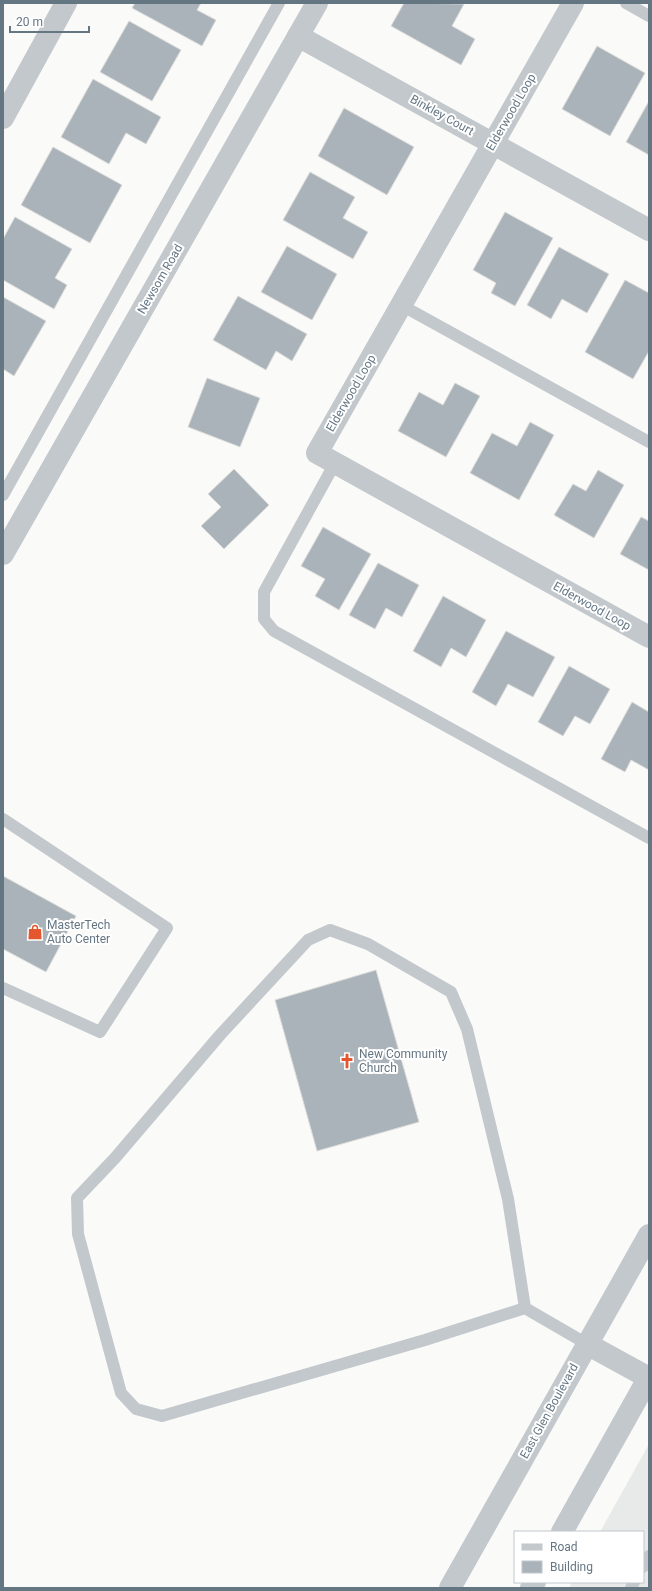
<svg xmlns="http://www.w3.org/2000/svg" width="652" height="1591" viewBox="0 0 652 1591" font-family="Roboto,sans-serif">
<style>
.built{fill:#e8e9e9}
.building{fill:#aab3b9;stroke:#dcdcda}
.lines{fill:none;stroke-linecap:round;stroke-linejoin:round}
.service{stroke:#c3c8cc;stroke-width:12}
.minor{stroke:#c3c8cc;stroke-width:22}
.tertiary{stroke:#c3c8cc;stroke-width:22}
.labels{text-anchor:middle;stroke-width:4;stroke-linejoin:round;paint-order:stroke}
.street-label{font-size:12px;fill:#657683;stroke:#fff}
.poi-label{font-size:12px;fill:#657683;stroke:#fff;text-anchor:start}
</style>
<rect width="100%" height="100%" fill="#fafaf8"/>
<path class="built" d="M649 1444V1588H569L572 1582H643V1532H600Z"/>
<path class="building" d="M135 3H201L197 10 216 20 202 46 132 8Z
M404 3 464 4 452 26 475 39 461 65 391 26Z
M129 21 181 50 152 101 100 72Z
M597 46 645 73 610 136 562 109Z
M93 79 161 117 146 144 126 133 109 164 61 137Z
M649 101V155L626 142Z
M344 108 414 147 387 195 318 156Z
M53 147 122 185 90 243 21 205Z
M310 172 355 197 343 218 368 232 353 259 283 220Z
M505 212 553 238 515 306 491 293 496 283 473 270Z
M15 217 72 249 55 278 67 285 54 309 3 280V239Z
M287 246 337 274 312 320 261 292Z
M559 247 609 274 587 313 562 299 551 319 527 305Z
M625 280 649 293V351L633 379 585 352Z
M238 296 307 334 292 361 276 351 266 370 213 340Z
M3 297 46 321 14 376 3 369Z
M207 378 260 398 240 447 188 427Z
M455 383 480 396 446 457 398 431 419 392 443 405Z
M530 422 554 435 519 500 470 473 492 433 517 446Z
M234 469 269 505 224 549 201 526 221 507 208 494Z
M598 470 624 485 594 538 554 515 573 484 586 491Z
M641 517 649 521V570L620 554Z
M323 527 371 554 339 610 315 596 325 579 301 566Z
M378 563 419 585 402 617 386 608 375 629 349 615Z
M443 596 486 620 466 657 451 648 441 667 413 651Z
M506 631 555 657 533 697 508 684 496 706 472 692Z
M569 666 610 689 590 724 575 716 563 736 538 722Z
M632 702 649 712V770L631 760 625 772 601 759Z
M3 876 76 916 46 972 3 949Z
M376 970 419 1122 317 1151 275 1000Z"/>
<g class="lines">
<path class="service" d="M626 3 649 16
M401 305 649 442
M335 463 264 592V619L274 631 649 838
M3 495 279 3
M3 819 167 928 100 1032 3 988
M525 1308 508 1199 467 1029 451 992 368 944 330 930 308 940 220 1035 115 1158 77 1198 78 1234 121 1393 136 1409 162 1416 425 1340 525 1308 587 1344
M643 1567 649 1556
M631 1588 634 1582"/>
<path class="minor" d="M573 3 317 453 649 637
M298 36 649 230
M3 118 66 3"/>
<path class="tertiary" d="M3 554 317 3
M587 1344 649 1378
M562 1532 649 1377
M450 1588 649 1235
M531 1588 535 1582"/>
</g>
<defs>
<g id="shop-bare" transform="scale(1.2)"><path d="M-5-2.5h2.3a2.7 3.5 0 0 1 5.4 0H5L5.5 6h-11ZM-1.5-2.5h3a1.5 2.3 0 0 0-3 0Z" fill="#e4572e" stroke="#fff" stroke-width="2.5" paint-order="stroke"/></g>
<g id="church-bare" transform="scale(1.2)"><path d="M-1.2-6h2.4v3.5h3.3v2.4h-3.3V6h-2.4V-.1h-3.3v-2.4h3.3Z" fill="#e4572e" stroke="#fff" stroke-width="2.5" paint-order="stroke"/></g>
</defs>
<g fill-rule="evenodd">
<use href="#shop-bare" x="35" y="932"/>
<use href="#church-bare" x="347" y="1061"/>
</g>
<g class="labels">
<g class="street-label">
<text transform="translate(511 112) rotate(-60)" y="4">Elderwood Loop</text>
<text transform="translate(442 115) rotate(29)" y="4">Binkley Court</text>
<text transform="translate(160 279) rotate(-60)" y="4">Newsom Road</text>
<text transform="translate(351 393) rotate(-60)" y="4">Elderwood Loop</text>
<text transform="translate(592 606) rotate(29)" y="4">Elderwood Loop</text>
<text transform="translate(549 1411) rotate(-61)" y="4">East Glen Boulevard</text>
</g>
<g class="poi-label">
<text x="47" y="929">MasterTech<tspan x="47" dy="14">Auto Center</tspan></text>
<text x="359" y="1058">New Community<tspan x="359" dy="14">Church</tspan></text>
</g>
</g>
<rect width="652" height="1591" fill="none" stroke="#657683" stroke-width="8"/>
<rect x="514" y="1531" width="130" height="52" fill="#ffffff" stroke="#c1c8cd"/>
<rect x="522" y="1544" width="20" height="6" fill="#c3c8cc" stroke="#c1c8cd"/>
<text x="550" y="1551" font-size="12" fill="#657683">Road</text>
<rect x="522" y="1561" width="20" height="12" fill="#aab3b9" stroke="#c1c8cd"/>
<text x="550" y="1571" font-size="12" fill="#657683">Building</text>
<path d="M10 26v6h79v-6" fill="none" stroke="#657683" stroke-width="2"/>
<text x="16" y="26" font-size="12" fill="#657683" stroke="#ffffff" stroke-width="3" paint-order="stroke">20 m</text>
</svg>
